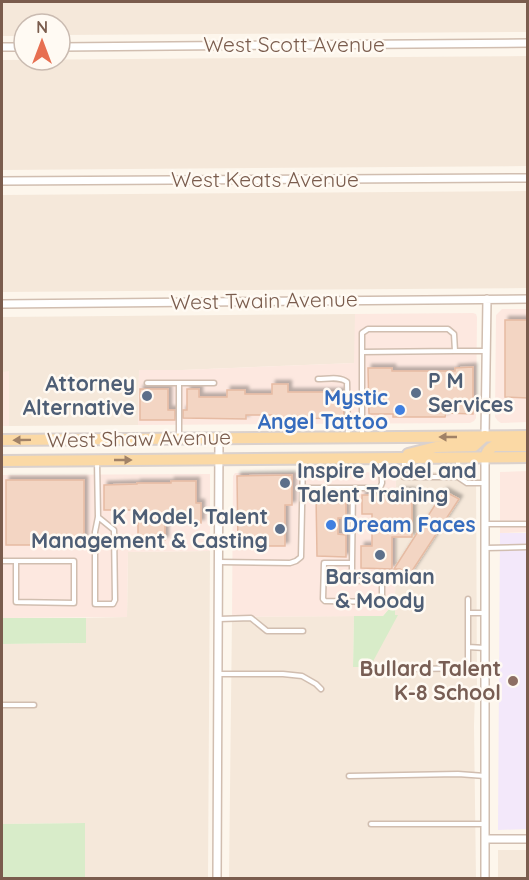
<svg xmlns="http://www.w3.org/2000/svg" width="529" height="880" viewBox="0 0 529 880" font-family="Quicksand,sans-serif">
<style>
.residential{fill:#f5e8da}
.commercial{fill:#fde8e0}
.education{fill:#f3e8fa}
.green{fill:#d8ecc9}
.building{fill:#f3d5c3;stroke:#e6bba3;stroke-width:1.5;filter:url(#shadow)}
.lines{fill:none;stroke-linecap:round;stroke-linejoin:round}
.service-casing{stroke:#d1beb0;stroke-width:7}
.minor-casing{stroke:#d1beb0;stroke-width:10}
.primary-casing{stroke:#dad1cd;stroke-width:14}
.service{stroke:#fff;stroke-width:4}
.minor{stroke:#fff;stroke-width:7}
.primary{stroke:#fbd9a5;stroke-width:10}
.oneway{fill:#a18267}
.service-dot{fill:#5c6f8a;stroke:#fffaf3;stroke-width:2}
.shop-dot{fill:#3f7fe0;stroke:#fffaf3;stroke-width:2}
.education-dot{fill:#8d6e63;stroke:#fffaf3;stroke-width:2}
.labels{text-anchor:middle;stroke-width:5;stroke-linejoin:round;paint-order:stroke}
.street-label{font-size:21px;fill:#7a5c4d;stroke:#fffaf3}
.service-label{font-size:21px;font-weight:bold;fill:#4e5e75;stroke:#fffaf3;text-anchor:start}
.shop-label{font-size:21px;font-weight:bold;fill:#366cbe;stroke:#fffaf3;text-anchor:end}
.education-label{font-size:21px;font-weight:bold;fill:#785e54;stroke:#fffaf3;text-anchor:end}
</style>
<defs>
<filter id="shadow"><feDropShadow dx="3.5" dy="-3.5" stdDeviation="1.5" flood-color="#0004"/></filter>
</defs>
<rect width="100%" height="100%" fill="#fdf6ec"/>
<path class="residential" d="M2 2H527V32L60 35V24H24V36H2Z
M527 56V166L2 170V60Z
M527 191V288L2 292V195Z
M355 314V363L182 370H139L138 425 9 426V372H2V317Z
M396 472H476L477 692H475L474 726 476 878H229L232 617 354 616 353 667 397 615H395Z
M210 551 208 878H85V823L2 824V644L86 643V618L127 617 128 552Z
M498 850H527V878H498Z"/>
<path class="commercial" d="M502 309H527V422L501 423 498 421 495 417 496 315Z
M473 313 476 314 477 317 476 418 474 421 470 423 138 425 139 370H182L354 363 355 314Z
M9 371V426H2V372Z
M527 471V532L500 533V472Z
M396 472 395 602 383 616 232 617 233 476 235 473Z
M210 474V551L128 552 127 617 2 618V475Z"/>
<path class="education" d="M500 533H527V829L498 830Z"/>
<path class="green" d="M395 602V615H398L370 667H353L354 616H383Z
M2 618H86V643L2 644Z
M85 823V878H2V824Z"/>
<path class="building" d="M505 320H528V398L505 397Z
M473 367V414L446 413 445 417H393V414H369L368 368H392V371H455V368Z
M272 384H288V392H343L344 418 272 419V415H246V419L183 418V410H187V389H199V397H227V390H245V394H272Z
M140 389H168V410H175V420H140Z
M292 475V505H285V546H238L237 476Z
M6 480H84V545H6Z
M171 481H196V503H201V523L165 522V540L138 539V510H104V485L137 484V483H171Z
M397 491H412V537H392V569L361 568V546H372V514H362V495H397Z
M444 491 459 499 410 574 400 569H394Z
M316 495H346V518H338V534L346 535V557L317 556Z"/>
<g class="lines">
<g class="service-casing">
<path id="service" d="M362 352 455 351
M318 379C327 379 340 376 347 382L348 436
M147 383H214
M179 383V438
M362 436V333L368 329H448L454 334 455 351H486
M404 459V477H458L467 483H485
M97 461 98 517 95 532V604H113L115 600 114 530 98 517
M458 477V460
M303 488H380L382 483 381 459
M486 524H528
M486 548 528 547
M2 561H74V603L16 602V561
M219 562 290 563 296 561 301 557 303 459
M352 563V581L382 580V597L379 602 325 601 323 599 324 563H352L353 488
M468 599V613
M219 619 251 618 267 631H303
M485 648 468 647V613H485
M468 663V647
M409 669 485 668
M219 674H283L302 676 316 684 321 689
M2 705H34
M349 776 458 774 485 776
M371 824H485"/>
</g>
<g class="minor-casing">
<path id="minor" d="M2 47H24
M60 47 528 43
M2 181 528 178
M2 304 528 299
M485 436 487 299
M485 839H528
M217 878 219 438
M485 878V457"/>
</g>
<g class="primary-casing">
<path id="primary" d="M2 440 528 436
M408 454 436 447 474 446 485 436
M485 457C487 452 488 449 494 446H528
M2 461 528 457"/>
</g>
<use href="#service" class="service"/>
<use href="#minor" class="minor"/>
<use href="#primary" class="primary"/>
</g>
<defs><path id="oneway-solid" d="M-6-.8H1V-3.2L6.5 0L1 3.2V.8H-6Z" transform="scale(1.5)"/></defs>
<g class="oneway">
<use href="#oneway-solid" transform="translate(448 437) rotate(180)"/>
<use href="#oneway-solid" transform="translate(22 440) rotate(179)"/>
<use href="#oneway-solid" transform="translate(123 460)"/>
</g>
<g class="service-dot">
<circle cx="416" cy="393" r="6"/>
<circle cx="147" cy="396" r="6"/>
<circle cx="285" cy="483" r="6"/>
<circle cx="280" cy="529" r="6"/>
<circle cx="380" cy="555" r="6"/>
</g>
<g class="shop-dot">
<circle cx="400" cy="410" r="6"/>
<circle cx="331" cy="525" r="6"/>
</g>
<circle class="education-dot" cx="513" cy="681" r="6"/>
<g class="labels">
<g class="street-label">
<text x="294" y="52">West Scott Avenue</text>
<text x="265" y="187">West Keats Avenue</text>
<text transform="translate(264 301) rotate(-1)" y="7">West Twain Avenue</text>
<text transform="translate(139 439) rotate(-1)" y="7">West Shaw Avenue</text>
</g>
<g class="service-label">
<text x="428" y="388">P M<tspan x="428" dy="24">Services</tspan></text>
<text x="135" y="391" text-anchor="end">Attorney<tspan x="135" dy="24">Alternative</tspan></text>
<text x="297" y="478">Inspire Model and<tspan x="297" dy="24">Talent Training</tspan></text>
<text x="268" y="524" text-anchor="end">K Model, Talent<tspan x="268" dy="24">Management &amp; Casting</tspan></text>
<text x="380" y="584" text-anchor="middle">Barsamian<tspan x="380" dy="24">&amp; Moody</tspan></text>
</g>
<g class="shop-label">
<text x="388" y="405">Mystic<tspan x="388" dy="24">Angel Tattoo</tspan></text>
<text x="343" y="532" text-anchor="start">Dream Faces</text>
</g>
<g class="education-label">
<text x="501" y="676">Bullard Talent<tspan x="501" dy="24">K-8 School</tspan></text>
</g>
</g>
<rect width="529" height="880" fill="none" stroke="#7a5c4d" stroke-width="6"/>
<g transform="translate(42 42)"><circle r="28" fill="#fffaf3" stroke="#cabbb1" stroke-width="1.5"/>
<path d="M0-4.5L10 22L0 15L-10 22Z" fill="#e76f51"/>
<text y="-9" font-size="16" font-weight="bold" text-anchor="middle" fill="#7a5c4d">N</text>
</g>
</svg>
